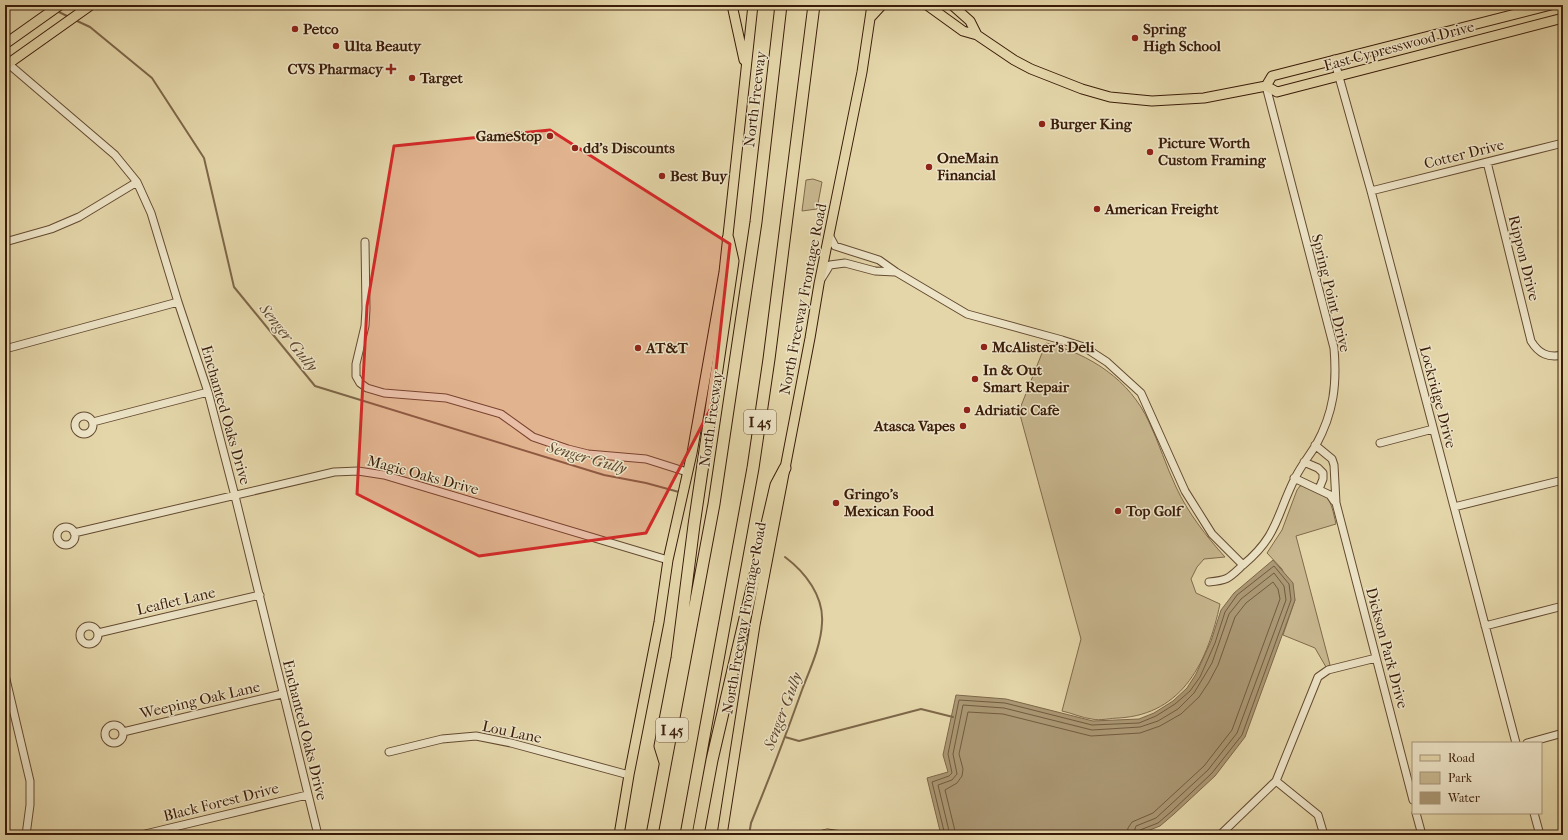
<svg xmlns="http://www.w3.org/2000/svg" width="1568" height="840" viewBox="0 0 1568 840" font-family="'IM FELL French Canon',serif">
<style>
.green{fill:#c7b68e;stroke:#80694c}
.water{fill:#aa9773;stroke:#7d6649}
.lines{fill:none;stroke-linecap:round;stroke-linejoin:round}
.shore{stroke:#725a3e;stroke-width:1}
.stream{stroke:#7d6649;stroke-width:2}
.minor-casing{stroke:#644a31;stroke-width:9}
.major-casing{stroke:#3a1c09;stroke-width:11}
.highway-casing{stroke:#3a1c09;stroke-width:13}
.minor{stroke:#ede4c7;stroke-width:7}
.major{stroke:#e4d6a9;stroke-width:9}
.highway{stroke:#e4d6a9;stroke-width:11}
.marked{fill:#d62828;fill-opacity:0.2;stroke:#d62828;stroke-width:3;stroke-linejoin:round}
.poi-dot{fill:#8f2418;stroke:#ede4c7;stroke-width:1.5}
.labels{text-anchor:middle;stroke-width:3;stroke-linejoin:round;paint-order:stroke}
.shield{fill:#ede4c7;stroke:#705842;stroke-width:1}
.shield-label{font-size:14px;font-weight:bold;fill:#3a1c09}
.poi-label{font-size:15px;font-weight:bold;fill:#3a1c09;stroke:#ede4c7;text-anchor:start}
.street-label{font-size:15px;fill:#3a1c09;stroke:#ede4c7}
.water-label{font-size:16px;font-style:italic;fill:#61472e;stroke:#ede4c7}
</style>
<rect width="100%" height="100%" fill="#e4d6a9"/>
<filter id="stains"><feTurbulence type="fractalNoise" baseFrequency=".005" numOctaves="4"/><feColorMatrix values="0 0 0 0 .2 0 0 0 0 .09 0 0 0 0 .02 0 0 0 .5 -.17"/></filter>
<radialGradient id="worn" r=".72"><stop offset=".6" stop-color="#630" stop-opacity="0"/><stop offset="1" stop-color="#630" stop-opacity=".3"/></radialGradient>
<path class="green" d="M813 179 822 182 817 209 802 211 806 180Z
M1046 343C1090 354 1130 380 1149 422 1159 443 1166 466 1176 487 1188 513 1206 536 1225 557L1204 559 1197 567 1191 579 1196 593 1220 604C1208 660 1184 714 1119 718 1111 718 1100 721 1092 719 1082 718 1072 713 1062 711L1081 639 1019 411Z
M1304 485C1330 496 1330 497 1336 524L1296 536 1330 665 1326 667 1315 648 1283 635 1295 600 1282 569 1267 553 1282 530 1297 490 1300 486Z"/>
<path class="water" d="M1273 560 1293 583 1295 600 1245 737 1215 776 1174 814 1160 826 1137 835H941L927 778 948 772 943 755 956 695 1006 699 1093 721 1139 719 1154 713 1173 701 1187 688 1196 674 1211 641 1221 610 1234 593Z"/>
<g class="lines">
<path class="shore" d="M945 835 932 782 949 776 952 773 948 754 959 700 1005 703 1092 725 1139 723 1156 716 1175 704 1190 691 1200 677 1215 643 1225 612 1237 595 1274 566 1289 584 1291 600 1242 735 1212 773 1172 811 1158 823 1140 830 1138 835
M950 835 938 785 952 780 957 774 953 754 963 705 1004 708 1092 730 1140 727 1158 721 1178 709 1194 693 1212 663 1229 614 1241 599 1274 573 1284 586 1286 600 1237 733 1208 770 1168 807 1156 818 1136 826 1133 835
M956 835 945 790 957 783 962 776 963 769 959 754 968 712 1003 714 1091 736 1140 733 1160 726 1181 714 1199 697 1209 682 1218 665 1235 617 1246 603 1273 582 1278 589 1280 599 1232 730 1204 766 1153 813 1132 822 1128 828 1127 835"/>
<path class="stream" d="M43 5 51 9
M57 11 69 17
M75 20 90 27 152 78 204 158 234 287 315 386 604 475 646 483 679 492
M785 737 799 741 921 709 953 717
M749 835 751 823C769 779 786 735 802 690 810 669 821 646 822 623 824 596 805 572 785 557"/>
<g class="minor-casing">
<path id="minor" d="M1334 59 1371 191 1516 743
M5 61 115 155 137 182 151 213 178 302 208 392 235 496 318 835
M1487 162 1531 341C1539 354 1548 358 1563 355
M1371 191 1563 143
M829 235 835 246 879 260 896 272 967 314 1062 340 1084 347 1107 362 1141 393 1185 491 1212 534 1243 565
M5 242 51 229 79 217 137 182
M365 242 366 309 365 326 356 364V376L360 383 367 388 384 393 446 398 501 414 533 437 568 449 588 454 646 459 687 472
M822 278 830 265 845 263 875 271 895 272
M5 349 178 302
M75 425a9 9 0 1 1 18 0a9 9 0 1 1-18 0Z
M93 422 208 392
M1380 443 1433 429
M1315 445 1332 459 1334 465 1336 503 1413 800
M1304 462 1318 468 1323 473V479L1319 489
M1294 478 1330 495 1334 501
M1454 507 1563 480
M57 536a9 9 0 1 1 18 0a9 9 0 1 1-18 0Z
M74 533 334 472 358 471 384 475 668 560
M1209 582C1229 580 1229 578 1243 565 1278 536 1276 516 1295 478 1301 466 1309 456 1316 445 1334 412 1337 384 1334 348L1266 86
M80 635a9 9 0 1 1 18 0a9 9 0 1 1-18 0Z
M1485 626 1563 606
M98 633 260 595
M5 675 30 781V805L26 835
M105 734a9 9 0 1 1 18 0a9 9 0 1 1-18 0Z
M123 732 282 694
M1527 743 1563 733
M389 752 442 739 476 736 511 743 629 775
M1276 781 1318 815 1324 835
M1416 813 1422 835
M1534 813 1540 835
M141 835 307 795
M819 835 827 833 842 835
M1220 835 1276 781 1318 677 1328 670 1376 658"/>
</g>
<g class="major-casing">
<path id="major" d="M732 5 744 60
M927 5 963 31 977 35 1014 60 1031 69 1082 89 1110 97 1152 101 1204 98 1266 86 1277 92 1563 18
M952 5 970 21 977 35
M870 18 882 5
M5 44 60 5
M5 66 91 5
M1266 86 1272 76 1551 5
M619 835 629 775 659 622 668 560 692 453 724 272 753 5
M722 835 755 625 810 338 819 284 862 72 872 5"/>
</g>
<g class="highway-casing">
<path id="highway" d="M665 762 660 746 677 658 694 525 733 261 728 239
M652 835 714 504 756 222 781 5
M686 835 753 468 769 359 814 5
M698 835 712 760 776 485 785 468"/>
</g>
<use href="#minor" class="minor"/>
<use href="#major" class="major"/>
<use href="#highway" class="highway"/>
</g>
<path class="marked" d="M550 130 730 244 712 406 646 533 479 556 357 494 367 306 394 146Z"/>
<g class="poi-dot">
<circle cx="295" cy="29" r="4"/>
<circle cx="1135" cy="38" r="4"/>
<circle cx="336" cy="46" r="4"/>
<path d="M389 63h4v4h4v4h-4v4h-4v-4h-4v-4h4z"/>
<circle cx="412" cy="78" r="4"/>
<circle cx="1042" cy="124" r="4"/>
<circle cx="550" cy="136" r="4"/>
<circle cx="575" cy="148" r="4"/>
<circle cx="1150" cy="152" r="4"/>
<circle cx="929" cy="167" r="4"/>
<circle cx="662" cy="176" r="4"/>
<circle cx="1097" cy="209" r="4"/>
<circle cx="984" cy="347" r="4"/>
<circle cx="638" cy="348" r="4"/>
<circle cx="975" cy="379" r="4"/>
<circle cx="967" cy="410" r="4"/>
<circle cx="963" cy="426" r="4"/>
<circle cx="836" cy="503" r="4"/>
<circle cx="1118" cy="511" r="4"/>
</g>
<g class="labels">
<g class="shield">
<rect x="744" y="410" width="32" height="24" rx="3"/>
<rect x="656" y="718" width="32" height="24" rx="3"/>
</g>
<g class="shield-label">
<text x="760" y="427">I 45</text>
<text x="672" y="735">I 45</text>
</g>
<g class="poi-label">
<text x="303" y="34">Petco</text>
<text x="1143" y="34">Spring<tspan x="1143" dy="17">High School</tspan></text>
<text x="344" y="51">Ulta Beauty</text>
<text x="383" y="74" text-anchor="end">CVS Pharmacy</text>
<text x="420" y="83">Target</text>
<text x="1050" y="129">Burger King</text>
<text x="542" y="141" text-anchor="end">GameStop</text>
<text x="1158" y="148">Picture Worth<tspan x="1158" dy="17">Custom Framing</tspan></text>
<text x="583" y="153">dd's Discounts</text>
<text x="937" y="163">OneMain<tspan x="937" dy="17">Financial</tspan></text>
<text x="670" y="181">Best Buy</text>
<text x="1105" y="214">American Freight</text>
<text x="992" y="352">McAlister's Deli</text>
<text x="646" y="353">AT&amp;T</text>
<text x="983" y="375">In &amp; Out<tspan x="983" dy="17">Smart Repair</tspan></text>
<text x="975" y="415">Adriatic Cafe</text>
<text x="955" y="431" text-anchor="end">Atasca Vapes</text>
<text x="844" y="499">Gringo's<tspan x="844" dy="17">Mexican Food</tspan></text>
<text x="1126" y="516">Top Golf</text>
</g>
<g class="street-label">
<text transform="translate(1399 46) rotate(-15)" y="5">East Cypresswood Drive</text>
<text transform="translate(755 99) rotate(-83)" y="5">North Freeway</text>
<text transform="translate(1464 154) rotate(-14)" y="5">Cotter Drive</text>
<text transform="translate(1524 258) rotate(76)" y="5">Rippon Drive</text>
<text transform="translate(1331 293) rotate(76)" y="5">Spring Point Drive</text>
<text transform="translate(803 299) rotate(-79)" y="5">North Freeway Frontage Road</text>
<text transform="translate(1438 397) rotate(75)" y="5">Lockridge Drive</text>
<text transform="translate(226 415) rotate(74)" y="5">Enchanted Oaks Drive</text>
<text transform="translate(711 419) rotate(-82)" y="5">North Freeway</text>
<text transform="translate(423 475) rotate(15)" y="5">Magic Oaks Drive</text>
<text transform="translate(176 601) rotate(-13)" y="5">Leaflet Lane</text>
<text transform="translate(744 618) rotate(-80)" y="5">North Freeway Frontage Road</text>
<text transform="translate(1387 648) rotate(75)" y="5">Dickson Park Drive</text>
<text transform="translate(200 700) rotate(-13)" y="5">Weeping Oak Lane</text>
<text transform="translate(305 730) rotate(76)" y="5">Enchanted Oaks Drive</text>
<text transform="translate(512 732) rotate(12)" y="5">Lou Lane</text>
<text transform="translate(221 802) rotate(-14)" y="5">Black Forest Drive</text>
</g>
<g class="water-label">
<text transform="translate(289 337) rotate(51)" y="6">Senger Gully</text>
<text transform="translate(587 457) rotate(16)" y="6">Senger Gully</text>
<text transform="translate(782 711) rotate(-69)" y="6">Senger Gully</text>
</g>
</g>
<rect width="1568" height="840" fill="none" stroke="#e4d6a9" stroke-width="20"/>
<rect x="6" y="6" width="1556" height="828" fill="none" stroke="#3a1c09" stroke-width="2"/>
<rect x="10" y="10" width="1548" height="820" fill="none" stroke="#3a1c09"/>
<rect x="1412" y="742" width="130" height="72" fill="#ede4c7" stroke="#a5947b"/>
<rect x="1420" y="755" width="20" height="6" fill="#e4d6a9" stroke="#a5947b"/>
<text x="1448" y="762" font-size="12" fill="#3a1c09">Road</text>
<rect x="1420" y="772" width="20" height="12" fill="#c7b68e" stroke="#a5947b"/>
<text x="1448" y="782" font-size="12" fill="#3a1c09">Park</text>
<rect x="1420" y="792" width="20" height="12" fill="#aa9773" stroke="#a5947b"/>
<text x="1448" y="802" font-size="12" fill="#3a1c09">Water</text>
<rect width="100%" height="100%" filter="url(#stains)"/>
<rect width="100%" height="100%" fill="url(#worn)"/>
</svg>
